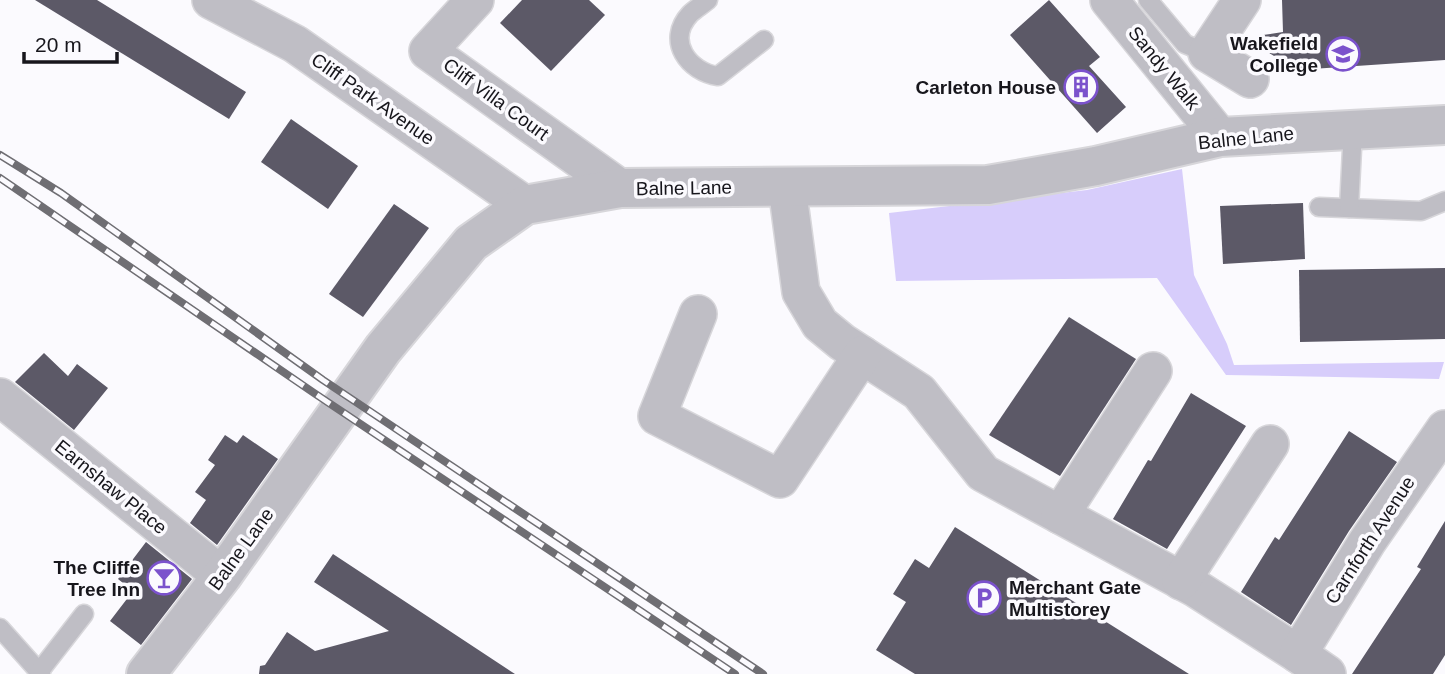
<svg xmlns="http://www.w3.org/2000/svg" width="1445" height="674" viewBox="0 0 1445 674" font-family="Helvetica,sans-serif">
<style>
.green{fill:#d7cdfb}
.building{fill:#5c5967}
.lines{fill:none;stroke-linecap:round;stroke-linejoin:round}
.service-casing{stroke:#d7d6da;stroke-width:21}
.minor-casing{stroke:#d7d6da;stroke-width:40}
.tertiary-casing{stroke:#d7d6da;stroke-width:42}
.service{stroke:#bfbec5;stroke-width:18}
.minor{stroke:#bfbec5;stroke-width:37}
.tertiary{stroke:#bfbec5;stroke-width:38}
.rail-casing{stroke:#6f6e73;stroke-width:8}
.rail{stroke:#fbfafe;stroke-width:5;stroke-dasharray:16;stroke-linecap:butt}
.labels{text-anchor:middle;dominant-baseline:central;stroke-width:7;stroke-linejoin:round;paint-order:stroke}
.poi-label{font-size:19px;font-weight:bold;fill:#17161c;stroke:#fbfafe;text-anchor:end}
.street-label{font-size:19px;fill:#17161c;stroke:#fbfafe}
</style>
<rect width="100%" height="100%" fill="#fbfafe"/>
<!-- green -->
<path class="green" d="M1182 169 1194 275 1227 344 1234 365 1444 362 1439 379 1226 375 1157 278 896 281 889 213 1087 190Z"/>
<!-- building -->
<g class="building">
<path d="M35 0H97L246 92 229 119Z"/>
<path d="M522 0H589L605 15 551 71 500 23Z"/>
<path d="M1049 0 1100 57 1089 66 1126 107 1097 133 1010 35Z"/>
<path d="M1282 0H1445V60L1297 70 1269 53 1263 35 1283 32Z"/>
<path d="M291 119 358 166 328 209 261 162Z"/>
<path d="M1303 203 1305 259 1223 264 1220 206Z"/>
<path d="M394 204 429 228 363 317 329 294Z"/>
<path d="M1445 268V339L1300 342 1299 270Z"/>
<path d="M1069 317 1136 359 1060 476 989 435Z"/>
<path d="M44 353 68 376 77 364 108 388 74 430 15 382Z"/>
<path d="M1191 393 1246 426 1167 549 1113 519 1148 460 1151 461Z"/>
<path d="M1349 431 1397 462 1349 531 1291 625 1241 592 1275 537 1279 540Z"/>
<path d="M225 435 237 443 243 435 278 459 217 545 190 523 206 500 195 492 215 465 208 460Z"/>
<path d="M1445 521V655L1433 674H1352L1421 569 1417 567Z"/>
<path d="M955 527 1189 674H915L876 650 906 602 893 594 915 559 929 568Z"/>
<path d="M146 542 192 579 141 645 110 621 133 591 118 579Z"/>
<path d="M333 554 515 674H259L260 666 265 665 287 632 315 651 389 631 314 582Z"/>
</g>
<g class="lines">
<defs>
<g id="service">
<path d="M708 0C702 5 695 9 690 14 665 41 689 72 718 76L764 40"/>
<path d="M1148 0 1185 44 1207 53"/>
<path d="M1319 207 1421 211 1445 201"/>
<path d="M1349 208 1353 129"/>
<path d="M0 628 41 674"/>
<path d="M39 672 84 614"/>
</g>
<g id="minor">
<path d="M211 0 295 44 525 205"/>
<path d="M475 0 428 51 620 188"/>
<path d="M1109 0 1220 137"/>
<path d="M1242 0 1207 53 1250 79"/>
<path d="M787 187 801 292 820 324 842 342 919 392 983 473 1195 588 1298 654"/>
<path d="M698 314 657 416 780 479 862 355"/>
<path d="M0 397 222 576"/>
<path d="M1060 515 1153 371"/>
<path d="M1181 581 1270 444"/>
<path d="M1327 674 1298 654 1367 542 1445 429"/>
</g>
<path id="tertiary" d="M146 674 222 576 383 349 471 243 525 205 620 188 988 185 1096 166 1220 137 1445 125"/>
</defs>
<!-- service casing -->
<use href="#service" class="service-casing"/>
<!-- minor casing -->
<use href="#minor" class="minor-casing"/>
<!-- tertiary casing -->
<use href="#tertiary" class="tertiary-casing"/>
<!-- service -->
<use href="#service" class="service"/>
<!-- minor -->
<use href="#minor" class="minor"/>
<!-- tertiary -->
<use href="#tertiary" class="tertiary"/>
<defs>
<g id="rail">
<path d="M0 155 61 193 323 380 763 674"/>
<path d="M0 178 314 393 735 674"/>
</g>
</defs>
<!-- rail casing -->
<use href="#rail" class="rail-casing"/>
<!-- rail -->
<use href="#rail" class="rail"/>
</g>
<!-- icons -->
<defs>
<symbol id="university-ring" viewBox="-11 -11 22 22"><circle r="9.5" fill="#fbfafe" stroke="#7b52cc" stroke-width="1.5"/><path d="M0-5L7-2L0 1L-7-2ZM-4 1L0 2.5L4 1V4Q0 6-4 4Z" fill="#7b52cc"/></symbol>
<symbol id="building-ring" viewBox="-11 -11 22 22"><circle r="9.5" fill="#fbfafe" stroke="#7b52cc" stroke-width="1.5"/><path d="M-4-6H4V6H1V3H-1V6H-4ZM-2.5-4.3h1.7v1.8h-1.7ZM.8-4.3h1.7v1.8H.8ZM-2.5-1h1.7V.8h-1.7ZM.8-1h1.7V.8H.8Z" fill="#7b52cc"/></symbol>
<symbol id="bar-ring" viewBox="-11 -11 22 22"><circle r="9.5" fill="#fbfafe" stroke="#7b52cc" stroke-width="1.5"/><path d="M-6-5H6L.8 .8V4.5H3.5V6h-7V4.5H-.8V.8Z" fill="#7b52cc"/></symbol>
<symbol id="parking-ring" viewBox="-11 -11 22 22"><circle r="9.5" fill="#fbfafe" stroke="#7b52cc" stroke-width="1.5"/><path d="M-3.5-5.5H1a3.5 3.5 0 0 1 0 7H-1V5.5H-3.5ZM-1-3.4V-.6H.8a1.4 1.4 0 0 0 0-2.8Z" fill="#7b52cc"/></symbol>
</defs>
<g fill-rule="evenodd">
<use href="#university-ring" x="1324" y="35" width="38" height="38"/>
<use href="#building-ring" x="1062" y="68" width="38" height="38"/>
<use href="#bar-ring" x="145" y="559" width="38" height="38"/>
<use href="#parking-ring" x="965" y="579" width="38" height="38"/>
</g>
<g class="labels">
<!-- poi labels -->
<g class="poi-label">
<text x="1318" y="43">Wakefield<tspan x="1318" dy="22">College</tspan></text>
<text x="1056" y="87">Carleton House</text>
<text x="140" y="567">The Cliffe<tspan x="140" dy="22">Tree Inn</tspan></text>
<text x="1009" y="587" text-anchor="start">Merchant Gate<tspan x="1009" dy="22">Multistorey</tspan></text>
</g>
<!-- street labels -->
<g class="street-label">
<text transform="translate(1164 68) rotate(51)">Sandy Walk</text>
<text transform="translate(373 99) rotate(35)">Cliff Park Avenue</text>
<text transform="translate(496 99) rotate(36)">Cliff Villa Court</text>
<text transform="translate(1246 138) rotate(-6)">Balne Lane</text>
<text transform="translate(684 188) rotate(-1)">Balne Lane</text>
<text transform="translate(111 487) rotate(39)">Earnshaw Place</text>
<text transform="translate(1370 540) rotate(-57)">Carnforth Avenue</text>
<text transform="translate(241 549) rotate(-54)">Balne Lane</text>
</g>
</g>
<!-- scale -->
<path d="M24 52v10h93v-10" fill="none" stroke="#17161c" stroke-width="3.5"/>
<text x="35" y="52" font-size="21" fill="#17161c" stroke="#fbfafe" stroke-width="5" paint-order="stroke">20 m</text>
</svg>
